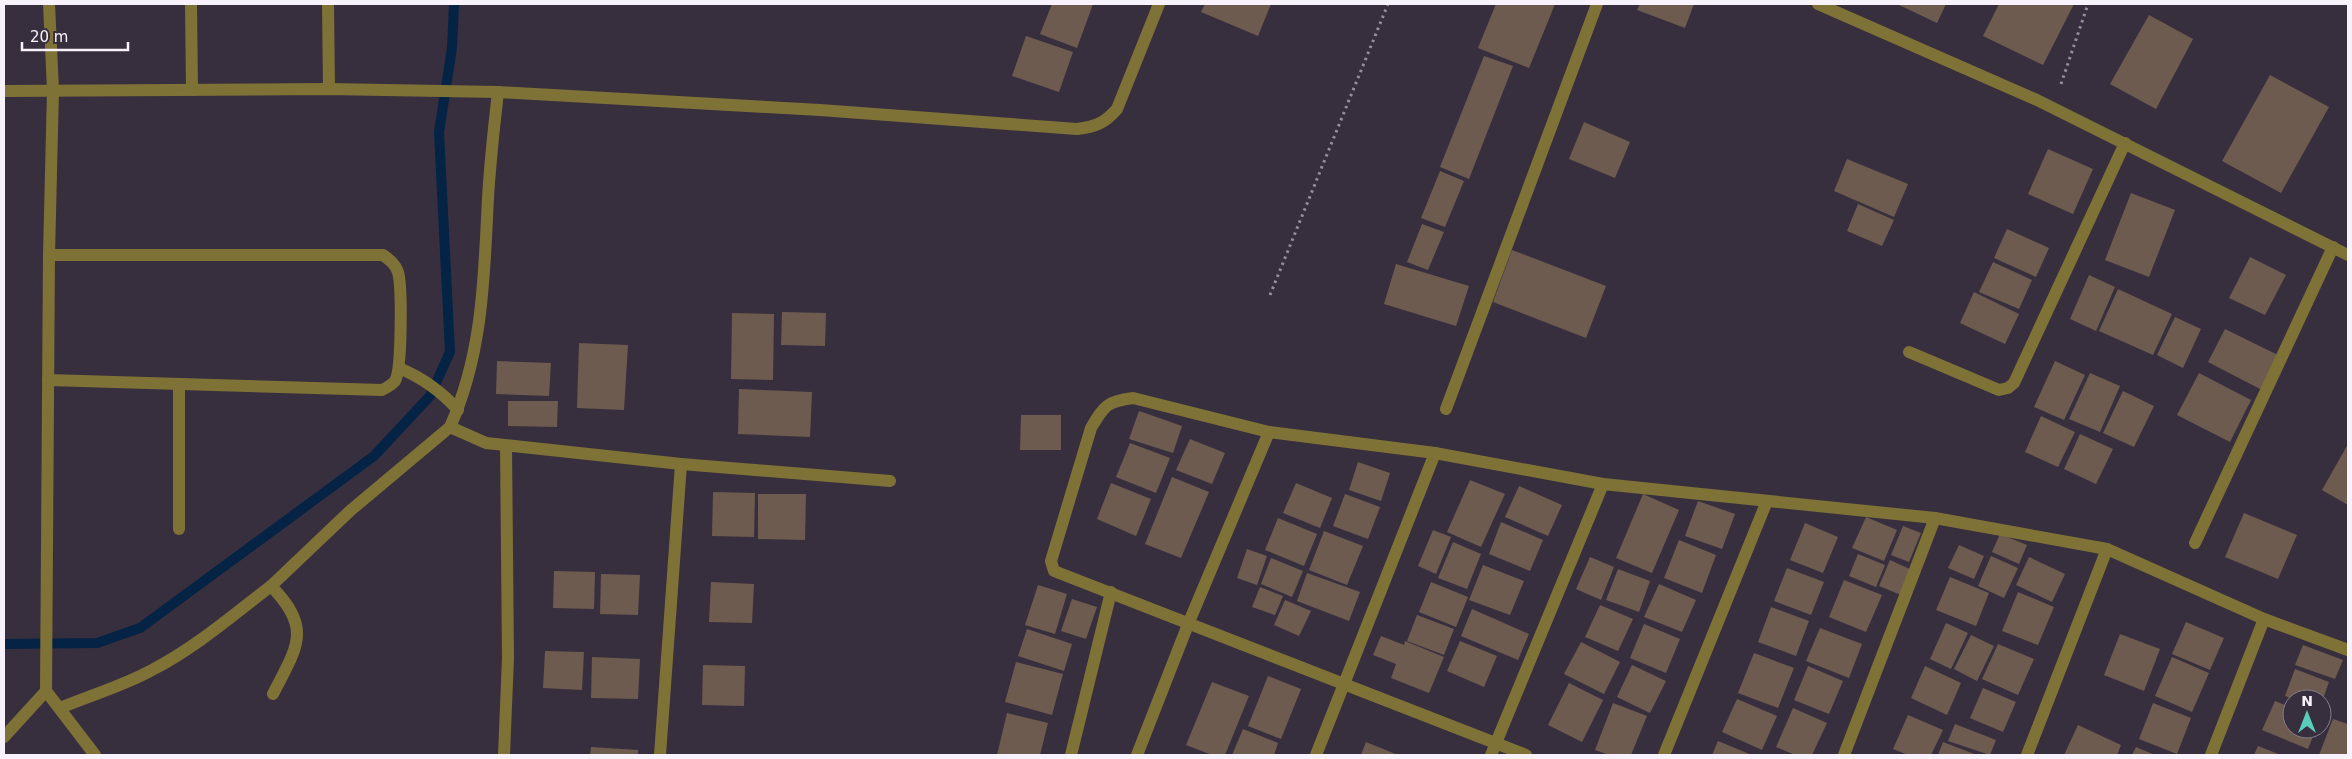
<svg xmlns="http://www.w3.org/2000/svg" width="2352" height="759" viewBox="0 0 2352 759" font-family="'DejaVu Sans',sans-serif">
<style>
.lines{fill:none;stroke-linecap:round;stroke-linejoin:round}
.stream{stroke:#042345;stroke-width:10}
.building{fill:#6d5b4f}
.path{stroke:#958d9a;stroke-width:3;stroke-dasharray:2.5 4;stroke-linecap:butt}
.minor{stroke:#7f7236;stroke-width:12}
</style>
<rect width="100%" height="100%" fill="#382f3e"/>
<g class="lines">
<!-- stream -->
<path class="stream" d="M4 644 97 643 140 628 374 456 430 396 450 352 439 132 452 48 454 4"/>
</g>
<!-- building -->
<g class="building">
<path d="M1052 4H1093L1077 48 1040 34Z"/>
<path d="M1205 4H1271L1258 36 1201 12Z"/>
<path d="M1496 4H1555L1529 68 1478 48Z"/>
<path d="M1640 4H1694L1685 28 1637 10Z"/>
<path d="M1897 4H1946L1937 23Z"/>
<path d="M1999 4H2074L2043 65 1983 36Z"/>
<path d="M2149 15 2193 39 2156 109 2110 84Z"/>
<path d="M1026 36 1073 52 1059 92 1012 76Z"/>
<path d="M1484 56 1513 66 1469 179 1440 167Z"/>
<path d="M2270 75 2329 107 2281 193 2222 161Z"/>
<path d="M1584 122 1630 142 1615 178 1569 159Z"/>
<path d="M2048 149 2093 169 2073 214 2028 194Z"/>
<path d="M1847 159 1908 184 1894 217 1834 191Z"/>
<path d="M1440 171 1464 181 1445 227 1421 218Z"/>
<path d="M2131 193 2175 210 2149 277 2105 260Z"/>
<path d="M1858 204 1894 220 1882 246 1847 231Z"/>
<path d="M1422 224 1444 232 1428 270 1407 262Z"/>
<path d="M2007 229 2049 248 2036 277 1994 258Z"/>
<path d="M1512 250 1606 286 1586 338 1493 302Z"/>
<path d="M2250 257 2286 275 2265 315 2229 298Z"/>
<path d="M1993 262 2032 280 2019 309 1979 292Z"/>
<path d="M1396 264 1469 286 1456 326 1384 304Z"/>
<path d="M2089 275 2115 287 2096 331 2070 319Z"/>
<path d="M2118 289 2172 314 2153 355 2099 331Z"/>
<path d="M1974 292 2019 314 2005 344 1960 323Z"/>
<path d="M782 312 826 313 825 346 781 345Z"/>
<path d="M732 313 774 314 773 380 731 379Z"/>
<path d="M2175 317 2201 329 2183 368 2157 355Z"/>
<path d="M2225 329 2280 356 2262 390 2208 362Z"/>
<path d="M579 343 628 345 624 410 577 408Z"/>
<path d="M497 361 551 363 549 396 496 394Z"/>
<path d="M2055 361 2085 375 2064 420 2034 407Z"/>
<path d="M2090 373 2120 386 2100 432 2069 419Z"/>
<path d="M2199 373 2251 400 2230 442 2177 415Z"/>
<path d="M739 389 812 392 810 437 738 434Z"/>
<path d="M2123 391 2154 406 2134 447 2103 433Z"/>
<path d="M508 401H558L557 427 508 426Z"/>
<path d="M1139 411 1182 426 1173 453 1129 439Z"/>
<path d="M1021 415H1061V450H1020Z"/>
<path d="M2041 416 2075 432 2058 467 2025 452Z"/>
<path d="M2080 434 2113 449 2096 484 2064 469Z"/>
<path d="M1190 439 1225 453 1212 484 1176 470Z"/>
<path d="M1130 443 1170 458 1156 493 1116 477Z"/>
<path d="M2348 444V505L2322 490Z"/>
<path d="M1358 462 1390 473 1381 501 1349 490Z"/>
<path d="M1172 477 1209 492 1181 558 1145 544Z"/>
<path d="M1470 480 1505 494 1481 547 1447 532Z"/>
<path d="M1111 483 1151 499 1136 536 1097 519Z"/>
<path d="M1296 483 1332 498 1320 528 1283 513Z"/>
<path d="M1519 486 1562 505 1548 536 1505 517Z"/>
<path d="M713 492 755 493 754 537 712 536Z"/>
<path d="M758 494H806L805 540 758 539Z"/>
<path d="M1345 494 1380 507 1368 539 1333 526Z"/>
<path d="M1643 494 1679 510 1652 573 1616 558Z"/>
<path d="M1698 501 1735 514 1722 549 1685 536Z"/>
<path d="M2244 513 2297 535 2278 579 2225 557Z"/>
<path d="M1866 517 1897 530 1884 561 1852 548Z"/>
<path d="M1278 518 1317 534 1304 566 1265 550Z"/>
<path d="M1501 522 1543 540 1530 571 1489 554Z"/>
<path d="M1805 523 1838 537 1823 573 1790 560Z"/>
<path d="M1903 526 1921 533 1909 562 1891 555Z"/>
<path d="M1433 530 1451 537 1436 574 1418 566Z"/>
<path d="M1324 531 1363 546 1347 585 1309 570Z"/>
<path d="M2000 534 2027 545 2019 564 1992 552Z"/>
<path d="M1679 540 1716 555 1702 593 1664 578Z"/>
<path d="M1453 542 1481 554 1467 589 1438 578Z"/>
<path d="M1959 545 1984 556 1974 579 1948 568Z"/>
<path d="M1247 549 1267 556 1257 585 1237 578Z"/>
<path d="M1858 554 1885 565 1876 587 1849 576Z"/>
<path d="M1991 556 2018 568 2004 598 1978 586Z"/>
<path d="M1590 557 1614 567 1601 600 1576 589Z"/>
<path d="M2029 557 2065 574 2052 602 2016 585Z"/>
<path d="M1271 558 1303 571 1292 597 1261 584Z"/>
<path d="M1890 560 1912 570 1901 595 1879 586Z"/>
<path d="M1483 565 1524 581 1510 615 1469 600Z"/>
<path d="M1787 568 1824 582 1811 615 1774 601Z"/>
<path d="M1618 569 1650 581 1639 612 1606 600Z"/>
<path d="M554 571 595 572 594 609 553 608Z"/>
<path d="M1307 573 1360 592 1349 621 1297 601Z"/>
<path d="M601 574 640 575 638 615 600 614Z"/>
<path d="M1950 577 1989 593 1976 626 1936 610Z"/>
<path d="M1844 580 1882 595 1866 632 1829 617Z"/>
<path d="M711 582 754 584 752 623 709 622Z"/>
<path d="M1431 582 1468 597 1456 627 1419 612Z"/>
<path d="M1659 584 1696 600 1682 632 1644 617Z"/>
<path d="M1038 585 1067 594 1055 634 1025 625Z"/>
<path d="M1260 587 1283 596 1275 615 1252 607Z"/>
<path d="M2018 592 2054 607 2038 645 2002 631Z"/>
<path d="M1072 599 1097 607 1086 639 1061 631Z"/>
<path d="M1285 600 1311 611 1299 636 1274 625Z"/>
<path d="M1600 605 1633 619 1618 651 1585 637Z"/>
<path d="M1771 607 1809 621 1796 656 1758 642Z"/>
<path d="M1472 609 1529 634 1518 660 1461 636Z"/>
<path d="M1417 615 1454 629 1444 655 1407 641Z"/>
<path d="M2186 622 2224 638 2210 670 2172 654Z"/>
<path d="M1946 623 1968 633 1951 669 1930 659Z"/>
<path d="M1644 624 1680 639 1666 673 1630 658Z"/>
<path d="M1820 628 1862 644 1849 678 1806 661Z"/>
<path d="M1027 629 1072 644 1064 671 1018 656Z"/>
<path d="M2120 634 2160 649 2144 691 2104 675Z"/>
<path d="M1971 635 1994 646 1977 681 1954 669Z"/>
<path d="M1381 636 1404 645 1405 641 1444 657 1429 693 1391 678 1396 664 1373 655Z"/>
<path d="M1460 641 1497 656 1484 687 1447 671Z"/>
<path d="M1581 642 1620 662 1604 694 1564 674Z"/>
<path d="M1998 644 2034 659 2018 695 1982 679Z"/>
<path d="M2303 645 2343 660 2335 679 2295 665Z"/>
<path d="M545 651 584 652 582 690 543 688Z"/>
<path d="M1754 653 1794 668 1778 708 1738 693Z"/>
<path d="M592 657 640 659 638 699 591 698Z"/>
<path d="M2172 657 2209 673 2192 712 2155 696Z"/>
<path d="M1016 662 1063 674 1052 715 1005 702Z"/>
<path d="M703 665 745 666 744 706 702 705Z"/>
<path d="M1632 665 1666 681 1650 713 1617 697Z"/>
<path d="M1808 666 1843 681 1829 714 1794 700Z"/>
<path d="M1925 666 1961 683 1947 715 1911 698Z"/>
<path d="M2295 669 2329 682 2323 699H2293L2285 696Z"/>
<path d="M1268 676 1301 689 1281 739 1248 726Z"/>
<path d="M1212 682 1249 696 1225 755H1212L1186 745Z"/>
<path d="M1569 683 1603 700 1582 742 1548 725Z"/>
<path d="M1983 688 2016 702 2003 732 1970 718Z"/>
<path d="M1737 699 1777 716 1762 750 1722 732Z"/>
<path d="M2275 701 2292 708V729H2316L2308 749 2262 730Z"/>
<path d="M1613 703 1647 716 1631 755H1609L1595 750Z"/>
<path d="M2153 703 2191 718 2177 754 2139 739Z"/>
<path d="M1793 708 1827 723 1812 755H1795L1776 747Z"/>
<path d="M1007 713 1048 723 1040 755H997Z"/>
<path d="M1908 715 1943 730 1931 755H1908L1893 749Z"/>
<path d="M2333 719 2348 724V755H2319Z"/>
<path d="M1955 724 1996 740 1990 755 1948 741Z"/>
<path d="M2078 725 2121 745 2117 755H2064Z"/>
<path d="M1243 729 1278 743 1274 755H1232Z"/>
<path d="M1718 741 1752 755H1712Z"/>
<path d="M1366 742 1398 755H1361Z"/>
<path d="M1943 742 1977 755H1938Z"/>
<path d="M2258 746 2281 755H2254Z"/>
<path d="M591 747 638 750V755H590Z"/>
<path d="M2136 747 2155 755H2132Z"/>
</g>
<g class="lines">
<!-- path -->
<g class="path">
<path d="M2061 84 2088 4"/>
<path d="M1270 295 1388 4"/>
</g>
<!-- minor -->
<g class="minor">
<path d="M49 4 53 90 49 255 46 691 95 755"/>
<path d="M191 4 192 90"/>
<path d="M328 4 329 89"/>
<path d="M1818 4 2037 100 2348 255"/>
<path d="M4 91 329 89 498 92 820 110 1077 129C1095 127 1105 123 1117 109L1159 4"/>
<path d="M1909 352 1999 390 2008 388 2014 383 2125 143"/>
<path d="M399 368C423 378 441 391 458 410"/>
<path d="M48 380 382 390C386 388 392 385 395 381 402 370 402 286 398 272 395 264 390 260 383 255H49"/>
<path d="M179 384V529"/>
<path d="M1446 409 1597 4"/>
<path d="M450 427 486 443 681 464 890 481"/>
<path d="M2195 543 2333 247"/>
<path d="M273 694C297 647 313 629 271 586L351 510 450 427C483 353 484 278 488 198 490 163 494 127 498 92"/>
<path d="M60 708C91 695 123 686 152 670 195 648 233 615 271 586"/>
<path d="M4 737 46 691"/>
<path d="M504 755 508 658 506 446"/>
<path d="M660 755 681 464"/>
<path d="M1071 755 1111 592"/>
<path d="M1137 755 1189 622 1269 432"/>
<path d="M1316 755 1435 453"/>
<path d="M1491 755 1603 484"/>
<path d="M1526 755 1054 571 1051 561 1091 428C1104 406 1107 401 1133 398L1269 432 1435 453 1603 484 1935 518 2107 549 2264 619 2348 650"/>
<path d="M1664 755 1767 501"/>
<path d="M1844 755 1935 518"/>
<path d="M2027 755 2107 549"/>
<path d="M2211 755 2264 619"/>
</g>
</g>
<!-- border -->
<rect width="2352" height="759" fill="none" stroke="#f8f2fc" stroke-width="10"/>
<!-- north arrow -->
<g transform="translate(2307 714)"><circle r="24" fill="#382f3e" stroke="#857d8a"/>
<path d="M0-4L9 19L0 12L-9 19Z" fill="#5acebd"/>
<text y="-8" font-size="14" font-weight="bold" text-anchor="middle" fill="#f8f2fc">N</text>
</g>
<!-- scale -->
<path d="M22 42v8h106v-8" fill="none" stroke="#f8f2fc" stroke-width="2.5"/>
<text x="30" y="42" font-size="15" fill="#f8f2fc" stroke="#382f3e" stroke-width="4" paint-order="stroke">20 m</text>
</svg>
